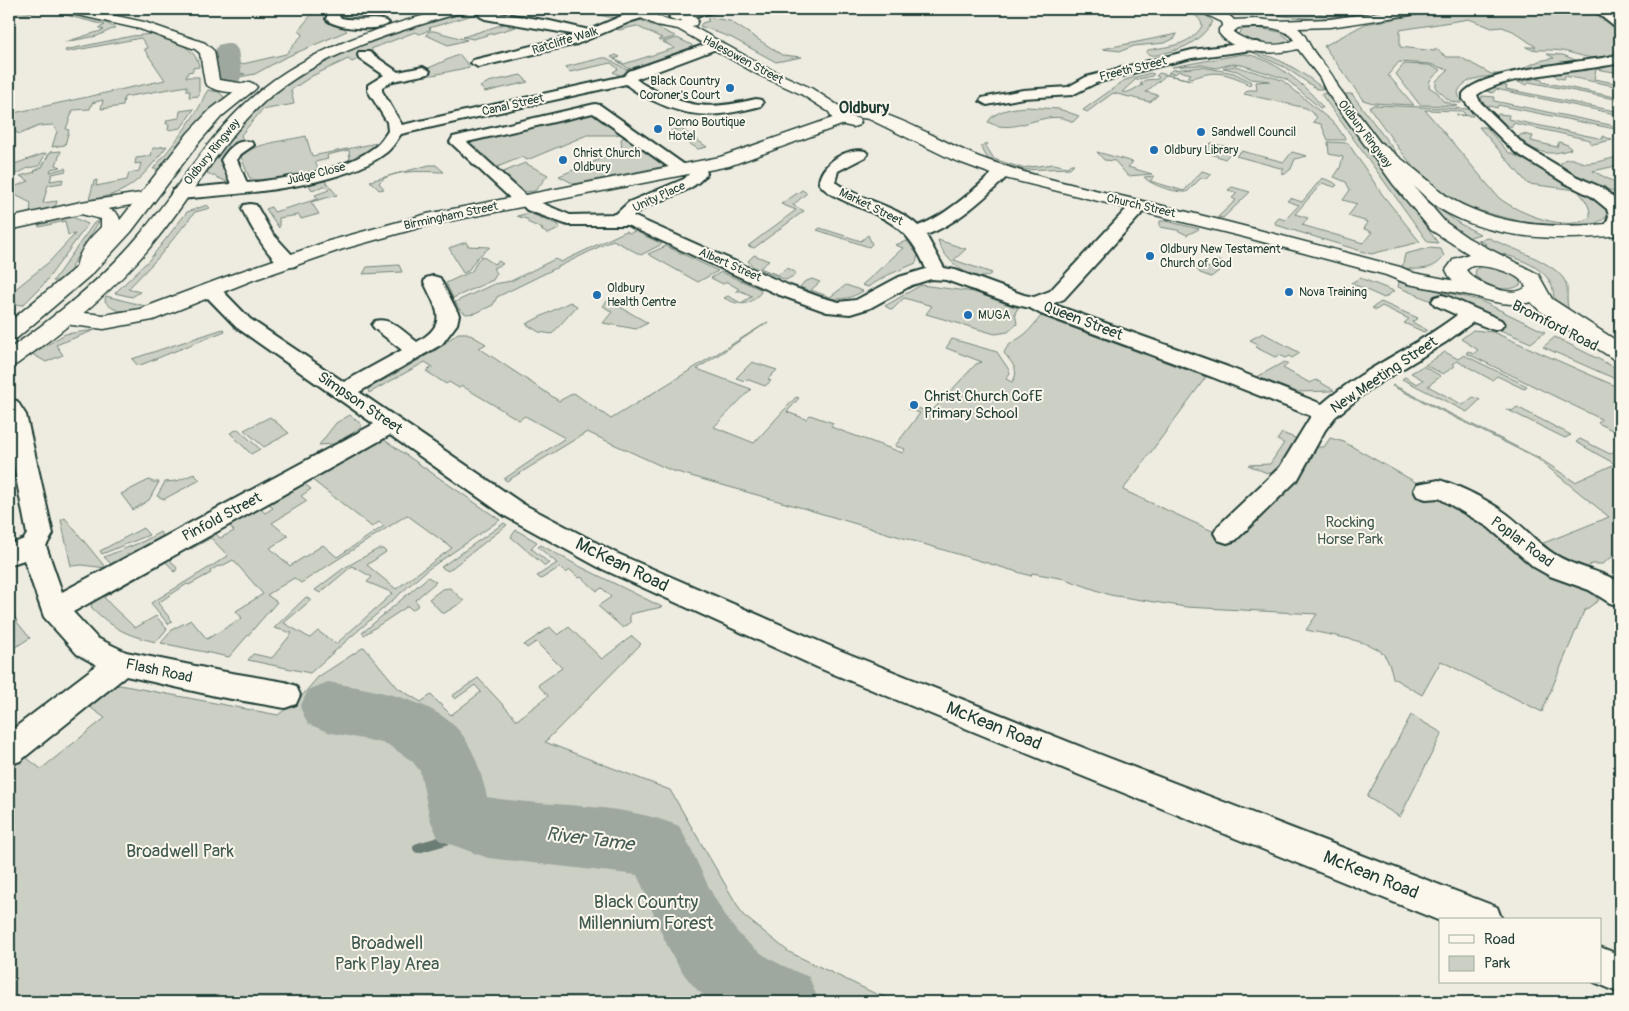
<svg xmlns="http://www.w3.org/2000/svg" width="1629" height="1011" viewBox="0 0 1629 1011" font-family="Pangolin,sans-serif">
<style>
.green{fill:#cbcfc4;stroke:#75867c}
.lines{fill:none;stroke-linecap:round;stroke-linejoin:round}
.stream{stroke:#6c7d74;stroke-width:10}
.river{fill:#9fa89f;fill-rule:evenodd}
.minor-casing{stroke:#1f3d34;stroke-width:4}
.tertiary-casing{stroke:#1f3d34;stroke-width:3}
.secondary-casing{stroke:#1f3d34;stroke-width:3}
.primary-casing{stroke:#1f3d34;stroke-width:3}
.minor{fill:#fbf7ec;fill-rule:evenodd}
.tertiary{fill:#fbf7ec;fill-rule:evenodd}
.secondary{fill:#fbf7ec;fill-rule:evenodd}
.primary{fill:#fbf7ec;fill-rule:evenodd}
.poi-dot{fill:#1f6fb2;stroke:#fbf7ec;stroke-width:2}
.labels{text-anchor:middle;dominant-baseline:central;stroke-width:4;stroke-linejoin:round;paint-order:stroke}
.far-street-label{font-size:12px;fill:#1f3d34;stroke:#fbf7ec}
.far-poi-label{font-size:12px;fill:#1f3d34;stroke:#fbf7ec;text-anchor:start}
.street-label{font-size:15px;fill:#1f3d34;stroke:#fbf7ec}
.poi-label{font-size:15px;fill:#1f3d34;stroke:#fbf7ec;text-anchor:start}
.park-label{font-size:15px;fill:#415a51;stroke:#fbf7ec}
.far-district-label{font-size:16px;font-weight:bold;fill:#1f3d34;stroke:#fbf7ec}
.near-street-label{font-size:18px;fill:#1f3d34;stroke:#fbf7ec}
.near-park-label{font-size:18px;fill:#415a51;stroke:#fbf7ec}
.near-water-label{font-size:19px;font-style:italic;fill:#455d54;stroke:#fbf7ec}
</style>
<rect width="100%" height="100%" fill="#eeece1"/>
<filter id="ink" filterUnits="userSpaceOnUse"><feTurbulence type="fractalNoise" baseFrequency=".02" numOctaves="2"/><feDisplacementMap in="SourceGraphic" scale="10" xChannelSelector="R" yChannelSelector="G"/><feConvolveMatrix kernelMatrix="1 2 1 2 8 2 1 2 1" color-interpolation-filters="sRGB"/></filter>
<g filter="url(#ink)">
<!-- green -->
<g class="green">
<path d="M17 9H36L34 10C49 7 105 19 115 28L97 36 65 42 104 30 99 28 105 25 45 10 9 17V11Z"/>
<path d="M316 9H330L325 18C332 25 341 24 347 31L284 58 255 74 224 80V78L245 74 239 73 231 66 222 68 218 49 234 47V66L286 54 303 34 298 31Z"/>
<path d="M393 9H411L366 23H355L337 17 353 13 360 15Z"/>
<path d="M468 9H504L480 15 476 14 429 28 431 29 420 34 415 32 371 49 373 51 358 56 360 58 352 62 348 59 312 76 291 90 294 104 262 110 241 135 244 142 238 145 230 183 207 173 211 166H206C222 148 237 128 253 111 306 57 396 28 468 9Z"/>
<path d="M573 9H600L624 15 600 26 597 25 613 18Z"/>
<path d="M1181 9C1192 9 1206 13 1213 22 1200 40 1187 48 1165 53 1158 55 1152 57 1146 53L1148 50C1169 46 1190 46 1202 26 1201 16 1190 12 1181 9Z"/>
<path d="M1317 9H1325L1342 16 1316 19 1272 15 1309 10 1320 13 1324 12Z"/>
<path d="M1450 9H1589L1604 18 1620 34V50C1595 64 1587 56 1562 51 1551 49 1541 51 1530 49L1526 47H1536L1513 31 1502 27 1492 28 1469 19 1400 30V47L1435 51V48L1447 57H1460L1491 74H1513C1497 77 1465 74 1458 92L1461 103C1446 103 1447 96 1436 89V81L1448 70 1430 64 1399 62 1388 75 1414 105 1373 103 1363 100 1324 46 1365 24Z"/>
<path d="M711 18 730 21 782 55 802 57 776 62 732 38 700 26 702 23 709 21 707 19Z"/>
<path d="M641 20 675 36V37L660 41 658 40 662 38 636 26 619 30 616 29 629 22Z"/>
<path d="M510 22 513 23 508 26 516 27 473 39 463 37Z"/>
<path d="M1257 28 1280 32 1290 40C1280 51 1246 46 1238 34L1243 29Z"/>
<path d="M429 31H434L467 40 448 45 426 35Z"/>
<path d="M152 34C170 38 197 47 199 67L193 68V71L188 72 186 77H199V96L189 97 190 91H187V86L124 97 123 106 101 109 103 100 92 103 90 109 73 110 66 129 69 130 65 145 52 147 57 131 53 125 39 126 20 134 9 130V114L165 80 144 49 148 48 141 38 66 52 65 50 132 36Z"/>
<path d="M1177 34 1175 38 1165 43 1134 46 1121 51 1102 49Z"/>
<path d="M677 38 692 45V47L631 70 611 57 616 55 620 57 614 59 624 64 675 48 663 42Z"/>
<path d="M1250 51C1278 56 1302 72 1324 89H1317L1286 68Z"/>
<path d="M1243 54C1270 56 1308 86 1323 108H1320L1286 79 1242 65 1232 64 1216 68 1201 65 1172 67Z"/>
<path d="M1547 54 1563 55 1578 61 1518 73 1515 72 1539 61 1554 58Z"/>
<path d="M458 55H460L470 67 433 75H429L424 70Z"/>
<path d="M602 58H607L629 71 621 76 613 72 618 69 611 63 570 72 565 67Z"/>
<path d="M1620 62V73L1596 69 1594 79 1620 84V87L1565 76 1564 79 1558 78 1553 74Z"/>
<path d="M1404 64 1429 65 1441 70 1430 80 1429 87 1438 93 1443 101 1457 106 1420 105 1396 74Z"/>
<path d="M1235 66 1282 80 1336 125 1346 140H1328L1321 124 1313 122 1317 117 1306 108 1244 94 1248 90H1257L1256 82 1270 81 1251 79 1237 71 1223 68Z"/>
<path d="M1202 67 1234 73 1250 81 1251 84 1247 85 1246 82C1234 77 1221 71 1207 74 1200 75 1195 79 1188 77L1191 74 1179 71 1175 74 1168 73 1172 70Z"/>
<path d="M1150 73 1154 74 1152 76 1135 80 1122 92C1130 94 1135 87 1143 85L1140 84 1145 80 1158 79 1159 77 1156 76 1159 73 1192 80 1166 75 1146 92 1158 95 1150 102 1113 93 1087 112 1083 110 1125 80Z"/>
<path d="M521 75 528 82 485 92 480 87 488 82Z"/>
<path d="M1538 78 1542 79V82L1620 98V100L1529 82 1527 85 1518 82Z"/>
<path d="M1498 85 1507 86 1506 89 1620 112V115L1496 89 1493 93 1487 91V89Z"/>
<path d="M208 90 219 92 224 97 223 101 187 136 160 169H153C169 150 184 131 197 111 202 104 203 96 208 90Z"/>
<path d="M1328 93 1438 243 1428 242 1321 94Z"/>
<path d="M1344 94H1352L1403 162 1378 139Z"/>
<path d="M1482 96 1495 97 1494 101 1620 127V130L1498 105 1497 108 1486 105 1481 100Z"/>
<path d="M1374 105 1470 109 1473 116 1456 115H1466L1462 111 1425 110 1499 198C1518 213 1569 234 1590 217 1591 206 1584 198 1577 190L1528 184 1479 127H1486L1508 152 1516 156 1584 189 1605 202 1609 213C1592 243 1494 217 1467 206 1453 200 1439 189 1426 179 1404 159 1387 131 1369 107Z"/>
<path d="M1027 107 1059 109 1079 116 1073 122C1045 106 1016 138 988 122 995 110 1013 108 1027 107Z"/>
<path d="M194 109 181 128 168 130 169 124H166L167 120 179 118 180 111Z"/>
<path d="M592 112 623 133 615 135H587L527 160 522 157 495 168 466 142Z"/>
<path d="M1498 114 1509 115 1508 119 1603 139V136L1612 140 1593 144 1590 143V140L1513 123 1512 127 1506 125 1496 116Z"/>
<path d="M680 128 707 147 698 149 670 131Z"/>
<path d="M1522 134 1533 136 1531 141 1557 147 1559 142 1568 145 1571 149C1549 157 1534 153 1518 137Z"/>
<path d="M306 136 312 156 377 143 368 151 350 160 349 150 327 155 328 159 315 162 318 169 332 167C318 173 259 187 249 177L241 157C249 144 290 140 306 136Z"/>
<path d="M626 136 666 166 574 184 559 176 622 150 621 139Z"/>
<path d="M1328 142 1348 143 1382 194 1420 242 1371 254 1276 225 1275 222 1279 218 1285 220 1299 205 1287 201 1290 198 1302 202 1322 178 1333 182 1337 185 1335 187 1322 183 1295 214 1308 218 1302 225 1363 243 1372 232 1364 229 1368 222 1348 216 1357 204 1343 200 1350 190 1346 182 1334 177 1340 168 1343 157 1329 154Z"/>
<path d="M985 143 988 144 986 146 994 159 1022 168 1054 164 1067 167 1071 164H1074L1070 168 1023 170 988 159 981 147Z"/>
<path d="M1211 143H1212L1234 149 1225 159 1211 154 1212 152 1205 150 1210 148 1209 145Z"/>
<path d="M167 146C154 162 140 183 119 192 110 196 99 198 89 200L94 181 97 180 96 186 127 180 129 173 139 171 141 163 135 164 136 158 151 156 153 148Z"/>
<path d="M61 151 56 165 61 167 51 169 50 172 65 168 66 171 52 174 50 181 63 179 62 183 48 185 43 203 57 201 56 205 52 208 30 213 31 203 9 192V189L29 181 20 176 35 172 34 171 42 167 50 152Z"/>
<path d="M1241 151 1284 162 1292 152 1307 156 1295 159 1291 169 1285 174 1281 173 1284 169 1236 156Z"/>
<path d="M1097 152 1133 162 1128 167 1152 174 1128 176 1115 161 1104 160Z"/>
<path d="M46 153 39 166 28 168 17 174 9 170V166Z"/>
<path d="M1620 156V165L1593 171 1620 185V195L1569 171 1560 164C1569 152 1578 164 1589 163 1599 162 1610 159 1620 156Z"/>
<path d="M525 163 548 175 535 191 521 192 501 173Z"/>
<path d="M429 165H436L444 172C427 172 391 168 379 183L384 189 379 190 370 181Z"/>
<path d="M1202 171 1212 174 1208 178H1201L1187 192C1176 193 1150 185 1144 177L1155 176 1150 181 1184 191Z"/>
<path d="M325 181 337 195 311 202 319 214 301 219 299 215 279 218V228L266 209 271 207 274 212 318 199 315 195 329 190 325 186 312 190 309 185Z"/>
<path d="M1232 187 1250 192 1223 218 1218 217 1236 200 1232 198 1237 193 1228 190Z"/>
<path d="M1416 188 1445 209 1442 211 1460 224 1480 234 1464 239 1443 225Z"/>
<path d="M802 190 807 193 793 205 804 211 754 248 748 246 796 210 781 204Z"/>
<path d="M207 205 210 208 195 212 157 259 128 289 140 292 132 297 115 293 150 259 187 212Z"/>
<path d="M529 213 559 225V229L548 234 541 230 543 229 527 222 529 220 517 216Z"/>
<path d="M70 216 88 224 44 284 23 305 9 304V294L49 262 75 234 68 235 65 221 39 227V223Z"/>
<path d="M100 220 72 265 71 272 62 281H53L94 223Z"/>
<path d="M1160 221H1166L1199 229 1187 235 1177 230 1160 227Z"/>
<path d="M820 228 861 241 868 235 872 244 869 247 817 230Z"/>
<path d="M626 231 630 233 635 231 662 244 641 255 613 240 497 297 493 305 476 313 466 314 459 309 455 302 494 284 511 281 555 259 561 262Z"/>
<path d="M1489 238C1509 248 1557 262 1566 283 1569 292 1565 299 1569 310L1555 301C1553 296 1554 291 1552 286 1541 260 1502 255 1479 247L1486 244 1478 240Z"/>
<path d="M938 240 966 249 954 260 992 273C976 288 942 259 938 240Z"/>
<path d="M907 241 918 255 916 263 888 275 868 287 862 285 903 248 895 245Z"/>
<path d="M466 242 468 246 490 247 476 259 468 271 463 273 449 248Z"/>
<path d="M666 246 718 271 698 282 648 254Z"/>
<path d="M1429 248 1441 249 1444 256C1435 271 1417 270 1402 268L1405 254Z"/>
<path d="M754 255 769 261 760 268 778 275 787 268 795 272V275L786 280 753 267 748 261Z"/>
<path d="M482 256 494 264 499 261 503 264 493 268 497 273 493 280 453 298 446 283 472 271 477 261Z"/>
<path d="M1215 260 1228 264 1211 277 1200 273 1195 267 1197 264 1209 268Z"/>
<path d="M399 265 402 272 363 274 367 267Z"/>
<path d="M1480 267C1493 266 1514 270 1521 282L1520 285C1507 294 1484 286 1475 275L1476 269Z"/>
<path d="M721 272 760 289 761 292C749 307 740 306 724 298L728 296 741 303 752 296 741 291H736L739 289 727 282 723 284 711 278Z"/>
<path d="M1360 278 1394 291 1384 298 1351 283Z"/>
<path d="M812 279 820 282 811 290 830 297 846 285 863 291C839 306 824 297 800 287L804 282Z"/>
<path d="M1399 282 1479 300 1545 332 1531 343 1398 287Z"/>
<path d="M921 285 974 292 1018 308 1015 313 1017 324 1008 332 995 334 926 314 932 306 904 298 892 310 885 306Z"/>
<path d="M106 296 149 307C134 311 115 316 105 301Z"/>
<path d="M608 300 648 323 636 329 603 323 612 312 603 306Z"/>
<path d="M570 302 577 306 552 334 539 332 526 324Z"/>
<path d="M1381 302 1418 318 1412 322 1427 330 1424 332 1404 323 1409 319 1382 306 1376 310 1372 308Z"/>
<path d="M1041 316 1206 377 1123 490 1232 540 1299 475 1307 462 1312 447H1324L1330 438 1344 442 1419 484 1586 588 1599 600 1584 611 1542 712 1441 661 1422 695 1393 678C1391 668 1388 657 1379 650 1365 640 1324 634 1306 630L1317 614 1186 607 1110 595 1065 579 1032 573 1031 576 806 509 670 470 587 432 507 481 504 479 565 438 525 416 519 420 462 386 459 388 449 382 446 384 426 371 433 367 425 362 369 393 368 389 436 350 458 333H467L486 344 479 348 559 401 574 393 611 419 768 322 697 369 751 389 714 427 754 443 796 397 799 398 787 412 806 419 810 415 833 423 831 427 903 453 905 449 895 446 920 413 908 409 911 405 930 413 976 364 982 362 946 348 952 339 997 352 1009 370 1010 373 1006 379 1012 382C1021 371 1011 362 1004 353 1008 342 1017 341 1025 334 1031 329 1036 322 1041 316Z"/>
<path d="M223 329 225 331 138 366 132 359Z"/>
<path d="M95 330 56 345 63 355 46 362 32 354 65 334Z"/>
<path d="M1473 330 1493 332 1620 388V434L1598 423 1601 419 1466 353 1468 351 1473 354 1478 350 1461 339Z"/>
<path d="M1263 333 1300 353 1292 358 1289 356 1285 358 1279 355 1275 357 1255 347 1258 344 1250 340Z"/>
<path d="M1555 337 1620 370V381L1543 347Z"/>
<path d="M1445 352 1458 359 1464 355 1527 386 1524 389 1497 376 1492 380 1457 361 1452 364 1455 366 1443 374 1425 365Z"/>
<path d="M752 362 777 370 768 379 771 381 765 386 746 379 744 381 736 378Z"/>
<path d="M1284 362 1288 364 1283 368 1310 383 1316 380 1334 390 1331 391 1297 392 1257 377Z"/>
<path d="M1423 366 1441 376 1428 386 1463 405 1473 397 1480 400 1467 412 1402 379 1405 377 1417 384 1423 380 1411 373Z"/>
<path d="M1393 385 1539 458 1575 482 1615 464 1576 442 1580 439 1610 454 1620 446V552L1602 564H1591L1581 573 1536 546 1609 517 1538 459 1392 386Z"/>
<path d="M1517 407 1571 435 1565 438 1506 409 1512 411Z"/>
<path d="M350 415 361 424V428L334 444 319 445 336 423Z"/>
<path d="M270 417 289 433 264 447 244 430Z"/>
<path d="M238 429 260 449 251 454 230 433Z"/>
<path d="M1282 433 1300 440 1277 474 1267 473 1248 465 1270 464 1284 443 1277 440Z"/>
<path d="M383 439 500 520 427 570 310 673 248 660 253 654 272 658 292 633 274 628 306 597 311 600 284 623 310 638 318 631 336 644 393 593 367 582 372 577 352 566 320 593 315 590 344 568 378 549H383L386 552 367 565 396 589 452 548 407 515 301 583 294 578 267 595 277 602 229 657 161 643 173 629 191 620 207 639 242 618 236 611 263 594 233 560 220 567 218 566 210 571 211 573 189 585 187 584 158 603 172 621 168 624 151 603 228 556 211 538 191 549 190 545 214 532 220 538 234 531 228 524 259 507 265 513 273 508 268 503 303 483 311 489 301 496 307 501 272 523 288 536 270 548 290 566 323 545 337 557 384 526 379 522 372 527 311 479Z"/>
<path d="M194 474 200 480 164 499 157 496 165 482 177 481Z"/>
<path d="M149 480 153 482H159L149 500 133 510 121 494Z"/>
<path d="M65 518 106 568 82 565 71 566 61 520Z"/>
<path d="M504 523 507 525 448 571 441 567Z"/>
<path d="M143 528 149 535 102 554 100 551Z"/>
<path d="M516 530 537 542 531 548 549 563 545 566 511 537Z"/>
<path d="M160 532 164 537 112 565 104 557 144 541Z"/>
<path d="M541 545 575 564 662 607 630 614V623L623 628 598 606 611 597 602 588 597 591 581 577 579 578 570 570 566 573 560 567 541 579 537 576 557 563 538 547Z"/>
<path d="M168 557 177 568 175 572 166 562 104 597C113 609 125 617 135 628L156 616 167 629 156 642C125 635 114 629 91 607L93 600Z"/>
<path d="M428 577 436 582 415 600 419 605 412 610 408 606 364 635 362 633Z"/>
<path d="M450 588 464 601 443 614 429 599 442 589Z"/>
<path d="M9 600 17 622 30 638 9 651Z"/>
<path d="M550 627 558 635 569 627 602 659 632 636 641 644 545 742 670 790 743 915 789 952 876 994 905 1002H9V766L23 755 41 769 105 718 87 705 112 686 120 685 278 715 301 697 318 677 364 647 398 688 421 702 431 695 451 715 481 692 475 685 455 699 452 696 478 678 517 720 548 696 538 685 562 668 536 642 527 648 524 645Z"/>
<path d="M1411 715 1442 733 1400 817 1367 797Z"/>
</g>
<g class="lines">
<!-- stream -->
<path class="stream" d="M418 848 488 828"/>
<!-- river -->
<g class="river">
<path d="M226 43 234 45 238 50 242 76 239 81 230 83 221 81C215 72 211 55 218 45Z"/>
<path d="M328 682C371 690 432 697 461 733 475 751 482 776 487 797 551 808 618 801 679 826 701 865 715 913 749 944 766 959 788 968 809 977L819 1002H712C670 973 658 918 637 875L488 858 439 840 430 819 420 771 412 761 387 744 328 732 308 724 300 707 308 690Z"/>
</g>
<defs>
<g id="minor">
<path d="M330 9H342L339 17C352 23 381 15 389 23 380 32 335 29 326 19Z"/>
<path d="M650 9 655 10 657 12 655 14 632 21 577 44 478 67 471 63 473 60 577 35 485 19 481 17 479 15 481 13 485 11 550 21 589 30 624 15Z"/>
<path d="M698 9H720L718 11 675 21 669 17 671 15Z"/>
<path d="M1592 9H1605L1620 20V29L1616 28Z"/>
<path d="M715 41 721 45 719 48 636 79C643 85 652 89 660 93 696 110 718 108 756 99L761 100 763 103 761 106C719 117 692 120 652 100 643 95 633 91 626 84L401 134C397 140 392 148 387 152 342 188 236 194 179 199L173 198 171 194 173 190 179 189 231 184 221 160C228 149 237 138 251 142L254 145 241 154 237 160 247 183C287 178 344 172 376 146 381 142 385 135 388 131L387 122 368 91V85L384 75 359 58 358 55 359 52H369L398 72 423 67 430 71 428 74 393 81 382 87V91L402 125 624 76 629 71Z"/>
<path d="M1256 42 1260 43 1262 46 1260 49 1192 58 1155 67 1096 83 1072 95 1023 98 987 105 980 101 982 98 1023 90 1068 87 1086 77 1192 50Z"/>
<path d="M1620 55V63C1585 71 1502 75 1477 95L1480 102 1525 146 1575 176 1603 188 1620 203V231L1613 234 1607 233 1604 229 1609 216 1607 209 1591 196 1563 182 1515 152 1470 108 1463 99V94C1481 69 1587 62 1620 55Z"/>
<path d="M595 104 600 105 689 168 691 164H703L707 173C690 197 655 197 633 216L790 286 820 297 839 302 856 300 899 277 926 269C909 227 888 219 847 202 837 197 826 193 819 183 820 164 848 146 865 151L868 154 865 157 838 171 835 182C860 201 895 204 918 226 946 216 975 189 997 169H1009L1011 172 1009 175C984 198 957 224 926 235L944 268 955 270 1024 295 1034 297 1050 291 1133 202H1145L1147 206 1145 210 1064 299 1052 304 1228 367 1322 404C1363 368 1414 348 1457 315L1435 305 1432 301 1435 297 1442 295 1449 297 1501 320 1504 324 1501 328 1494 330 1473 322 1446 342 1371 388 1335 417 1325 430 1298 479 1236 540 1227 543 1218 540 1214 533 1218 526 1280 467 1311 416 1212 377 1041 314 1030 308 1013 304 946 280 931 279 912 285 870 308 850 314 827 312 777 294 627 225H568L527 210 523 206H512L509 197 450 142 453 137ZM593 113 677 173 683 175 691 172 684 179 629 202 616 214 570 215 539 202 533 196 525 195 467 142Z"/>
<path d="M250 204 256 205 272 233 295 258 297 262 295 266C291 267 287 268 283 266 269 260 249 223 242 209L244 205Z"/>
<path d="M433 276 440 278 442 282 459 315 457 324 442 344 359 392 523 504 616 553 839 650 1104 756 1484 902 1497 907 1502 920 1440 921 1082 776 819 668 598 567 505 516 390 435 73 612 97 638 126 652 220 671 285 682 296 686 300 695 296 704 285 708 220 697 126 676 20 761 9 765V732L97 665 77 654 44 617 24 560 9 565V545L24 539 27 534 9 441V399L17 401 26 415 53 534 46 546 62 592 374 424 236 327 204 294 201 290 204 286 211 284 218 286 250 319 344 382 402 350 375 329 372 325 375 321C391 317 404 332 417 342 450 323 436 309 424 282L426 278Z"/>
<path d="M1439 480C1461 486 1489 501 1507 514 1523 526 1537 543 1554 554 1574 567 1599 570 1620 582V606L1610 603 1589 590 1550 576 1534 567 1488 527 1439 498 1426 499 1417 496 1414 490 1417 484Z"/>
<path d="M1600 947 1620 955V993L1594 982H1600Z"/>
</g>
<g id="tertiary">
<path d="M841 115 847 117 849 120 847 123 729 166 429 225 343 249 253 280 153 320 104 329 56 323 53 318 56 313 64 311 104 315 140 309 239 272 329 241 427 214 720 157Z"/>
<path d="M1375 142 1381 143C1397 156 1414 168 1429 181 1437 188 1444 195 1453 200 1505 229 1562 228 1620 223V235C1560 241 1491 241 1437 207 1430 202 1424 195 1417 189 1402 176 1385 164 1369 151L1367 147 1369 143Z"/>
<path d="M148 192 154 193 157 197 154 201 108 209C119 212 120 217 121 228L101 251 93 273 86 275 79 273 76 269C78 251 89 239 101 227V219L81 214 9 230V218L81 202Z"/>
</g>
<g id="secondary">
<path d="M62 9H84L144 22 205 43 214 51 219 80 253 85 256 88 253 91C241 94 213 93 205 83L200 53 195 49 140 29 64 12Z"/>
<path d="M626 9C631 9 638 8 643 9 657 14 667 24 682 21L679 17 680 14H690L698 20 696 25 692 26 767 68 811 88 842 108C873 99 947 145 979 157 1035 178 1093 189 1151 203 1234 223 1317 245 1400 267L1414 273 1492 288 1496 292 1492 296 1485 298 1408 284 1386 275 1244 237 997 176 951 159 869 119 849 116 859 119 861 122 859 125 853 127 835 123 829 112 801 94 757 74 678 29 656 25 628 12Z"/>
</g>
<g id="primary">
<path d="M447 9H466L464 12C396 31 320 53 265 101 221 141 193 195 155 241 116 289 68 328 17 364L9 366V349C58 315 104 278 142 232 180 186 209 134 255 95 307 49 381 27 447 9Z"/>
<path d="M1199 9C1211 9 1226 10 1234 20L1256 19 1276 21 1330 19 1398 9H1428L1426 12 1422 13 1330 27 1298 28C1304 33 1306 38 1309 44 1317 60 1332 70 1338 87L1405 176 1445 222 1468 238 1538 274 1552 299 1620 343V360L1612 358 1540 311 1531 302C1510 308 1471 300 1455 283 1451 280 1448 274 1446 270L1454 259 1469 254 1431 230 1393 184 1326 91 1320 78 1298 49C1275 55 1235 55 1219 33V29L1223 25 1222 22 1201 12ZM1238 28C1254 27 1284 24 1294 40 1277 50 1247 43 1233 32ZM1472 266C1487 265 1520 272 1526 287 1513 300 1475 283 1466 270Z"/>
<path d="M249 82 254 84 257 87 254 90 222 116 200 141 131 232 93 273 17 338 9 340V322L79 265 117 224 188 133 210 110 244 84Z"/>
</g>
</defs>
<!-- minor casing -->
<use href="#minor" class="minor-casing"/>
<!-- tertiary casing -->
<use href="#tertiary" class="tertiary-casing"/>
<!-- secondary casing -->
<use href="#secondary" class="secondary-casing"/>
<!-- primary casing -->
<use href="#primary" class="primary-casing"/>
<!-- minor -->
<use href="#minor" class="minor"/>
<!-- tertiary -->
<use href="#tertiary" class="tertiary"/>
<!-- secondary -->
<use href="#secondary" class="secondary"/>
<!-- primary -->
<use href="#primary" class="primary"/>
</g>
</g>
<!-- markers -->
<g class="poi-dot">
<circle cx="730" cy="88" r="5"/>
<circle cx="658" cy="129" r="5"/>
<circle cx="1201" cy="132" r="5"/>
<circle cx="1154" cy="150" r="5"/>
<circle cx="563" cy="160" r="5"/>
<circle cx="1150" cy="256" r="5"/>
<circle cx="1289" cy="292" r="5"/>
<circle cx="597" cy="295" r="5"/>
<circle cx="968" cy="315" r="5"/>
<circle cx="914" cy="405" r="5"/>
</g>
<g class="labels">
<!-- far-street labels -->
<g class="far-street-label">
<text transform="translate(565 41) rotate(-17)">Ratcliffe Walk</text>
<text transform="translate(743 60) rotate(28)">Halesowen Street</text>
<text transform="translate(1133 69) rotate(-14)">Freeth Street</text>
<text transform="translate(513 105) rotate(-13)">Canal Street</text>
<text transform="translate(1365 134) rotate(53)">Oldbury Ringway</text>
<text transform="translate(212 152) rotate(-51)">Oldbury Ringway</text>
<text transform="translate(316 174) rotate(-14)">Judge Close</text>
<text transform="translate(659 197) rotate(-25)">Unity Place</text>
<text transform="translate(1141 206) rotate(13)">Church Street</text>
<text transform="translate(871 207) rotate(26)">Market Street</text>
<text transform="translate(451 216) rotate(-12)">Birmingham Street</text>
<text transform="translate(730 265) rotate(24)">Albert Street</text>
</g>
<!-- far-poi labels -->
<g class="far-poi-label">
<text x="720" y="81" text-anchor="end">Black Country<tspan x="720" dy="14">Coroner's Court</tspan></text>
<text x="668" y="122">Domo Boutique<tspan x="668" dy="14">Hotel</tspan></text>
<text x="1211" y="132">Sandwell Council</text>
<text x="1164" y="150">Oldbury Library</text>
<text x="573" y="153">Christ Church<tspan x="573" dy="14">Oldbury</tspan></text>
<text x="1160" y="249">Oldbury New Testament<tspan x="1160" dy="14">Church of God</tspan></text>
<text x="607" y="288">Oldbury<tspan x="607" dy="14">Health Centre</tspan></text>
<text x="1299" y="292">Nova Training</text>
<text x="978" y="315">MUGA</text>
</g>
<!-- street labels -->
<g class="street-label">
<text transform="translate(1083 321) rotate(21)">Queen Street</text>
<text transform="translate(1555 326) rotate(27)">Bromford Road</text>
<text transform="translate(1384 375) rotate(-34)">New Meeting Street</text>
<text transform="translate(360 403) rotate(34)">Simpson Street</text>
<text transform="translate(222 517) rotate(-28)">Pinfold Street</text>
<text transform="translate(1522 542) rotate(37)">Poplar Road</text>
<text transform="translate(159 671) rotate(12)">Flash Road</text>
</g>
<!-- poi labels -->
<g class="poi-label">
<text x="924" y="396">Christ Church CofE<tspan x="924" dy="17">Primary School</tspan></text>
</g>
<!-- park labels -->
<g class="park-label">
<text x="1350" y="522">Rocking<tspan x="1350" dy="17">Horse Park</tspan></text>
</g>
<!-- far-district labels -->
<g class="far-district-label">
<text x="864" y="108">Oldbury</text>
</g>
<!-- near-street labels -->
<g class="near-street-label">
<text transform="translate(622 565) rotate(26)">McKean Road</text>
<text transform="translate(994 726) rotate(22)">McKean Road</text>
<text transform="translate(1371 875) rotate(22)">McKean Road</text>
</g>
<!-- near-park labels -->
<g class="near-park-label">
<text x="180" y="851">Broadwell Park</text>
<text x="646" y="902">Black Country<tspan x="646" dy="21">Millennium Forest</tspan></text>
<text x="387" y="943">Broadwell<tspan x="387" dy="21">Park Play Area</tspan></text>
</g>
<!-- near-water labels -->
<g class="near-water-label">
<text transform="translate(590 839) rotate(7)">River Tame</text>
</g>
</g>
<!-- margin -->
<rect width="1629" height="1011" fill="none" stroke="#fbf7ec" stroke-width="30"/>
<rect x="15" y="15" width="1599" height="981" fill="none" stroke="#1f3d34" stroke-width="2" filter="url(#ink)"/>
<!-- legend -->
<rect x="1439" y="918" width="162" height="65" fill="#fbf7ec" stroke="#a3ada2"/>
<rect x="1449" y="935" width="25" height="8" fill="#fbf7ec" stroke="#a3ada2"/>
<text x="1484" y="944" font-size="15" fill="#1f3d34">Road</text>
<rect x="1449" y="956" width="25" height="15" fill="#cbcfc4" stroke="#a3ada2"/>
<text x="1484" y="968" font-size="15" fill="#1f3d34">Park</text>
</svg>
